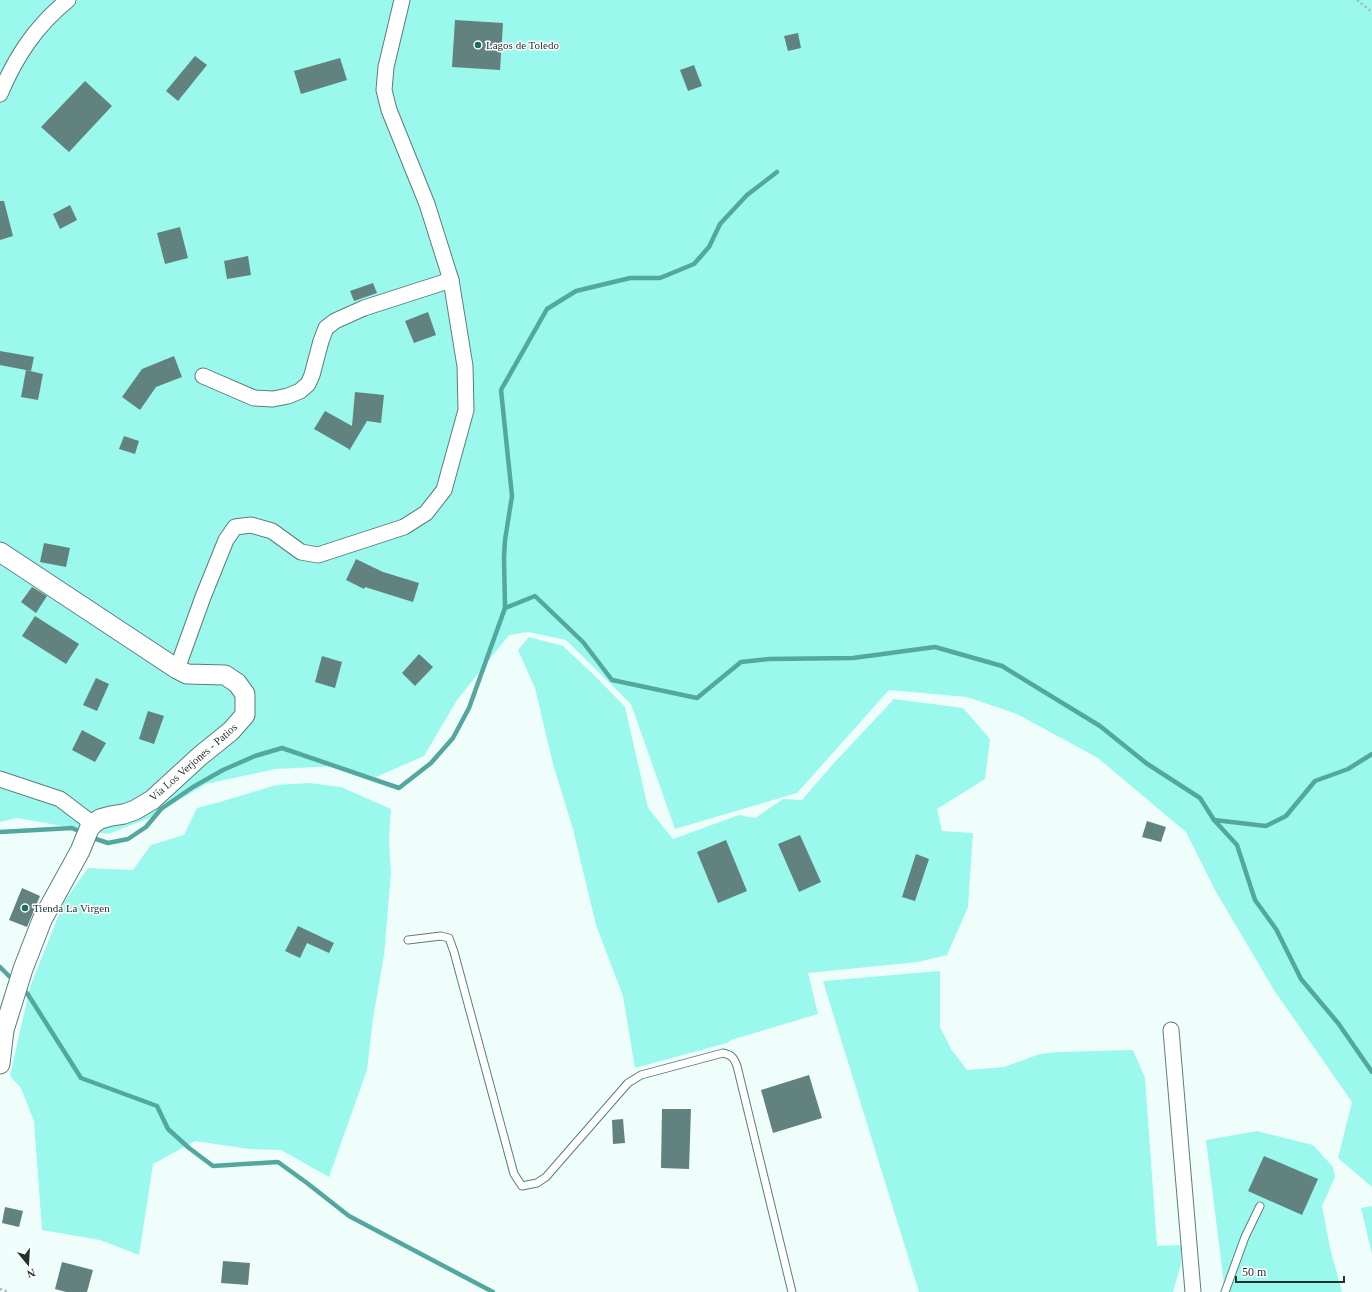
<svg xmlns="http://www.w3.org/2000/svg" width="1372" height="1292" viewBox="0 0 1372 1292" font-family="Georgia,serif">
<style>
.green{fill:#9af8ec}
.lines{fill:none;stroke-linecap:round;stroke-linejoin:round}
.stream{stroke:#54a79e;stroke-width:4.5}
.building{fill:#61827e}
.service-casing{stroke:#5c7d79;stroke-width:9}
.minor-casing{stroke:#5c7d79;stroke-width:17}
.tertiary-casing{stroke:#5c7d79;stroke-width:21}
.path{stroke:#a7b6b3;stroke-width:2.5;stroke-dasharray:2 3;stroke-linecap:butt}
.service{stroke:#fff;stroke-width:7}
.minor{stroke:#fff;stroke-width:15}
.tertiary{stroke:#fff;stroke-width:19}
.poi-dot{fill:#206a63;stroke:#fff;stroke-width:1.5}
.labels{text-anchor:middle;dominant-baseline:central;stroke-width:3;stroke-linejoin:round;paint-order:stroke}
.poi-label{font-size:11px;fill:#243230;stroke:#fff;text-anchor:start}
.street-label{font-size:11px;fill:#243230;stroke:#fff}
</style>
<rect width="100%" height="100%" fill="#effefb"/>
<!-- green -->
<g class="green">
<path d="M0 0H1372V1187L1338 1158 1352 1102 1274 990 1215 890 1186 832 1098 758 1017 714 967 697 889 690 797 793 675 829 631 704 566 640 528 632 509 635 457 700 424 756 376 777 335 766 276 769 206 784 147 819 108 834 17 818 0 822Z"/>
<path d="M529 637 563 646 595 676 625 707 648 808 673 839 739 815 755 818 783 799 802 800 834 763 894 699 963 708 990 739 985 779 937 809 942 831 973 833 968 907 947 955 918 962 808 973 818 1014 731 1040 727 1043 635 1068 623 996 596 925 573 829 553 764 535 688 518 650Z"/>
<path d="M309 783 341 787 391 809 389 838 391 873 384 955 373 1018 367 1070 329 1177 281 1150 249 1149 195 1141 153 1164 139 1255 100 1240 42 1230 34 1121 21 1088 10 1076 30 987 64 902 88 868 133 870 151 845 184 835 197 808 220 802 276 785Z"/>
<path d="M940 971V1027L951 1049 967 1070 1004 1067 1040 1054 1058 1052 1133 1050 1145 1078 1157 1246 1181 1245V1264L1173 1292H919L823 981Z"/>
<path d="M1257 1131 1313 1145 1333 1167 1335 1177 1322 1206 1330 1248 1342 1292H1225L1206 1140Z"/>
<path d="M1372 1206V1254L1361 1208Z"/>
</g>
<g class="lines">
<!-- stream -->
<g class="stream">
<path d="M505 608 535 596 583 642 612 680 697 698 741 662 769 659 853 658 935 647 1002 666 1100 726 1146 763 1200 798 1214 820 1237 845 1255 900 1276 929 1301 979 1338 1023 1372 1072"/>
<path d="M1214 820 1266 826 1286 816 1315 781 1348 769 1372 754"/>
<path d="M0 832 72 828 83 833"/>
<path d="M90 837 108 843 128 839 146 827 161 809 193 787 223 770 255 756 282 748 399 788 431 763 453 738 469 708 505 608 504 557 505 540 512 496 501 390 547 309 576 291 630 278H660L694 264 709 247 720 224 747 195 777 172"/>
<path d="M0 967 10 977"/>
<path d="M27 993 81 1078 157 1106 168 1129 189 1148 213 1166 278 1162 307 1183 349 1216 493 1292"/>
</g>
</g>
<!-- building -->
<g class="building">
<path d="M455 20 503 23 500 70 452 67Z"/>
<path d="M798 33 801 48 788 51 784 36Z"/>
<path d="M195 56 207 65 178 101 166 91Z"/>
<path d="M340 58 347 80 301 94 294 71Z"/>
<path d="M694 65 702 86 688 91 680 70Z"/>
<path d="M85 81 112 106 69 152 41 127Z"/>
<path d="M0 201H4L13 236 0 240Z"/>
<path d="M70 205 77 220 60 229 53 214Z"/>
<path d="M180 227 188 258 165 264 157 233Z"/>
<path d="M248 256 251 275 227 279 224 261Z"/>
<path d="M373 283 377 293 354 301 350 291Z"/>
<path d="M428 312 436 335 414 343 405 321Z"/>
<path d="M0 351 34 357 31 371 0 365Z"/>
<path d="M174 356 182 377 156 387 140 410 122 397 142 369Z"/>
<path d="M26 370 43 374 38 400 21 397Z"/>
<path d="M355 392 384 395 381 423 367 421 349 451V449L314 429 325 411 352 426Z"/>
<path d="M124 436 139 441 135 454 119 449Z"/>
<path d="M44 543 70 548 66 567 40 562Z"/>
<path d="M356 559 383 572 419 583 413 602 365 587 364 589 346 580Z"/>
<path d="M32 587 47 596 36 613 21 602Z"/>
<path d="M35 616 79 644 66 664 22 636Z"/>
<path d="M419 654 433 667 415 686 402 673Z"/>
<path d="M322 656 342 662 335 688 315 682Z"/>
<path d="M96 678 109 684 97 711 83 705Z"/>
<path d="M148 711 164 716 154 744 139 739Z"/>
<path d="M82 730 106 743 95 762 72 750Z"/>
<path d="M1147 821 1166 827 1161 842 1142 837Z"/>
<path d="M800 835 821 882 799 892 778 844Z"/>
<path d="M726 840 747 891 718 903 697 852Z"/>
<path d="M916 854 929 859 915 901 902 897Z"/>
<path d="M22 888 40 896 27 927 9 920Z"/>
<path d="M298 926 334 943 329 953 307 943 300 958 285 951Z"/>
<path d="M809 1075 822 1118 773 1133 761 1090Z"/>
<path d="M662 1109H691L689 1169 661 1168Z"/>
<path d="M623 1119 625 1143 613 1144 612 1120Z"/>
<path d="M1264 1156 1318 1179 1302 1215 1248 1191Z"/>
<path d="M5 1207 23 1211 19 1227 2 1223Z"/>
<path d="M223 1261 250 1263 248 1285 221 1283Z"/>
<path d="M62 1262 93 1270 87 1292H66L55 1289Z"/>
</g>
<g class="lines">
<defs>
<g id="service">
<path d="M408 940 441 936 449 938 454 952 514 1174 522 1186 537 1183 546 1177 628 1083 641 1075 723 1053C732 1055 734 1058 737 1066L792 1292"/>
<path d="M1225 1292 1245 1237 1260 1206"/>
</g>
<g id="minor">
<path d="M0 94C16 56 36 26 68 0"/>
<path d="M203 376 254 398 273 399 288 396 300 391 308 384 312 375 321 341 326 328 335 321 364 308 451 280"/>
<path d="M177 669 203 597 226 540 235 527 251 525 272 531 301 552 318 555 404 527 426 513 444 490 466 410 465 366 451 280 427 204 389 110 384 90 386 67 402 0"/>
<path d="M0 779 60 799 93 824"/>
<path d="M1171 1030 1193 1292"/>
</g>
<path id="tertiary" d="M0 552 177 669 187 674 225 675 237 683 245 694V715L231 731 200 756 152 800 135 810 124 814 111 816 100 819 93 824 89 829 80 851 42 920 23 969 4 1030 0 1064"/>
</defs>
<!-- service casing -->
<use href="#service" class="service-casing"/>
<!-- minor casing -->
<use href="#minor" class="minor-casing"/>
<!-- tertiary casing -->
<use href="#tertiary" class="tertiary-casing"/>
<!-- path -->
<g class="path">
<path d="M1357 0 1372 12"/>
<path d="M0 1289 9 1292"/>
</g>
<!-- service -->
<use href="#service" class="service"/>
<!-- minor -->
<use href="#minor" class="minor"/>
<!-- tertiary -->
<use href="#tertiary" class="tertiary"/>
</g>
<!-- markers -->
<g class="poi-dot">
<circle cx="478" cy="45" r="4"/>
<circle cx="25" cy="908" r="4"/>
</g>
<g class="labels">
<!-- poi labels -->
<g class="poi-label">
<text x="486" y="45">Lagos de Toledo</text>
<text x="33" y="908">Tienda La Virgen</text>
</g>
<!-- street labels -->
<g class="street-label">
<text transform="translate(193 762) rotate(-41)">Vía Los Verjones - Patios</text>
</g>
</g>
<!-- north arrow -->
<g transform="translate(28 1264) rotate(162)" stroke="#ffffff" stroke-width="3" paint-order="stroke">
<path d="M0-3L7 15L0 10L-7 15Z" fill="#243230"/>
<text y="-6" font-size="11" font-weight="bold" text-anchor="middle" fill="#243230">N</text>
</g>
<!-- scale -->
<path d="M1236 1276v6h108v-6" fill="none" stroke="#243230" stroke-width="2"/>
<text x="1242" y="1276" font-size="12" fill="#243230" stroke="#ffffff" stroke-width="3" paint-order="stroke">50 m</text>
</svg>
